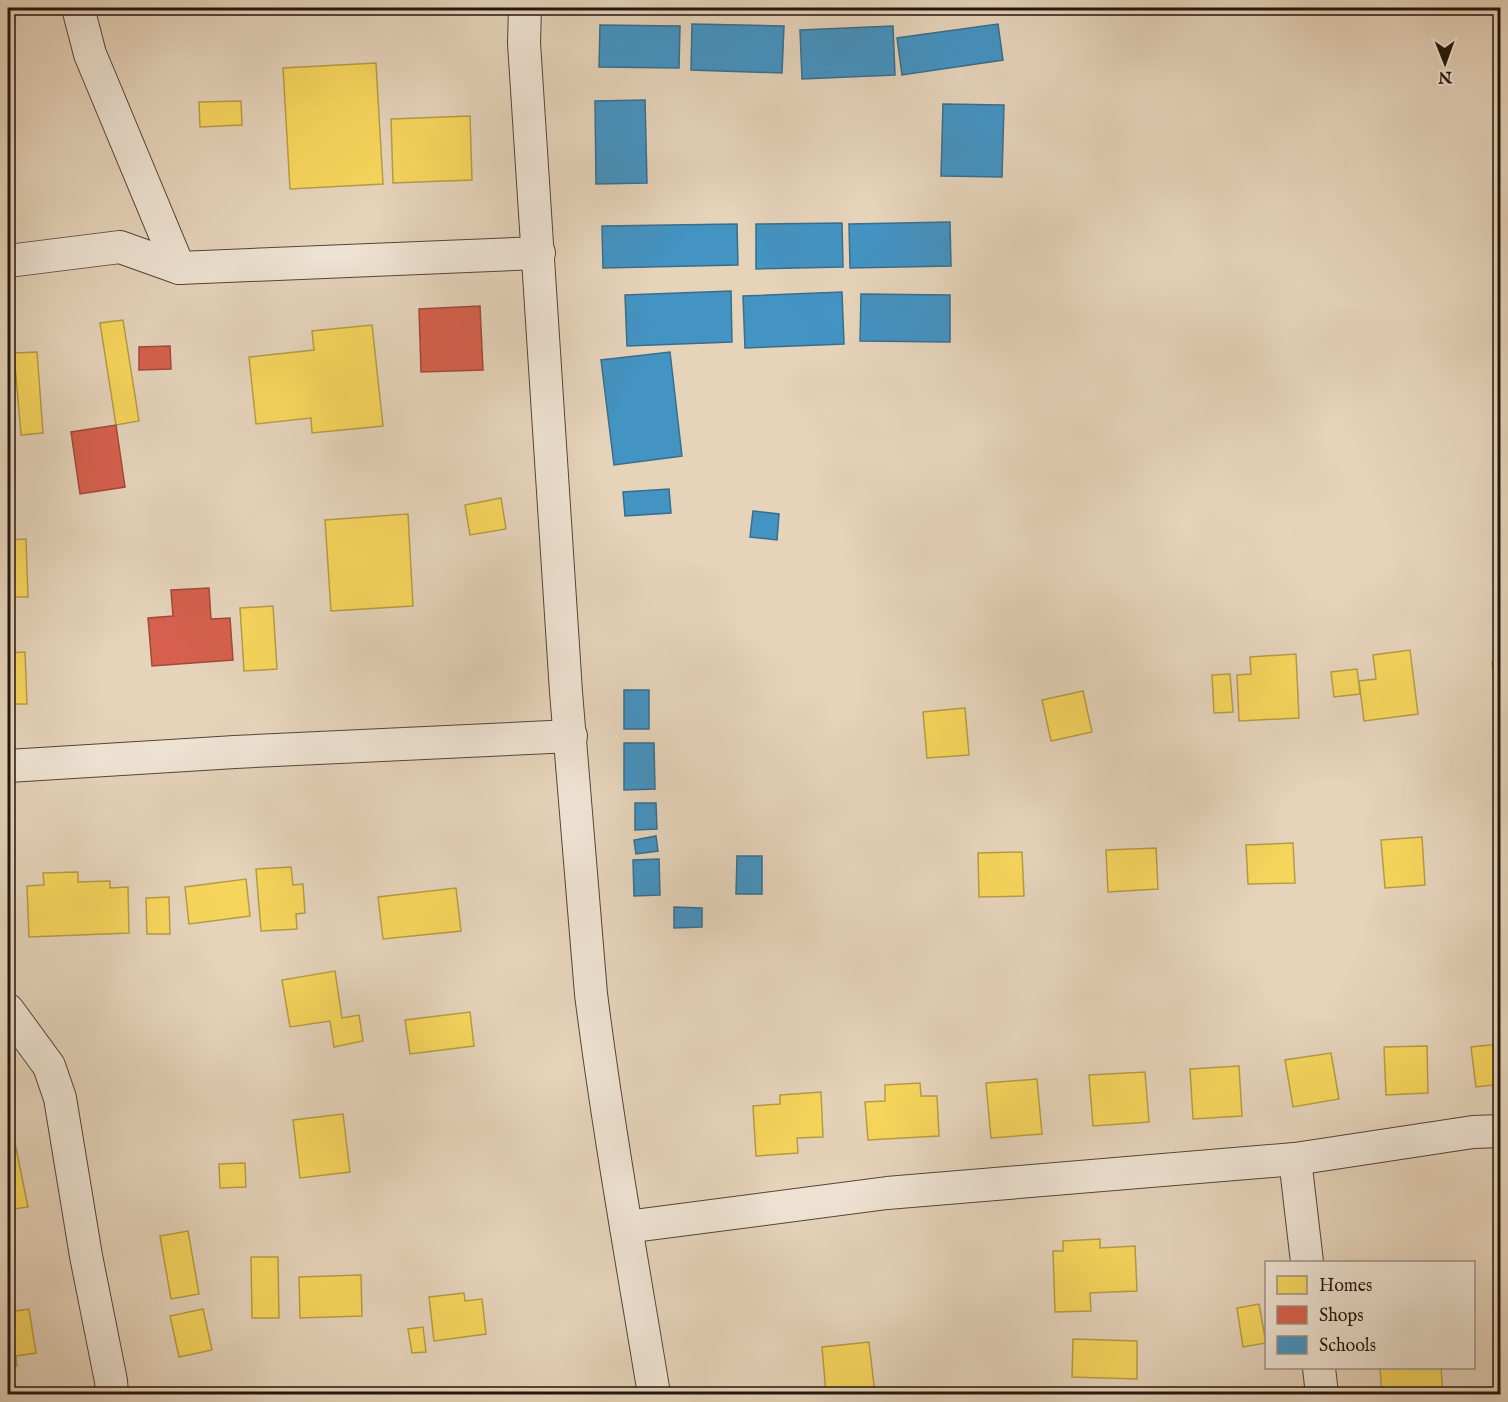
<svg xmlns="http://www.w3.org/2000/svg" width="1508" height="1402" viewBox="0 0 1508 1402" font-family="'IM FELL English',serif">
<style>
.homes{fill:#f6d55c;stroke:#b79c44;stroke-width:1.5}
.shops{fill:#d6604d;stroke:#a04a3a;stroke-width:1.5}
.schools{fill:#4393c3;stroke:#396e8c;stroke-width:1.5}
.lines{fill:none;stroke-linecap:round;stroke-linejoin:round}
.minor-casing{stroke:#544538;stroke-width:34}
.minor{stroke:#eee2d2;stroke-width:32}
</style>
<rect width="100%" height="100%" fill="#e5d3ba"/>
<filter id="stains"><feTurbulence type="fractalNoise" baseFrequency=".00333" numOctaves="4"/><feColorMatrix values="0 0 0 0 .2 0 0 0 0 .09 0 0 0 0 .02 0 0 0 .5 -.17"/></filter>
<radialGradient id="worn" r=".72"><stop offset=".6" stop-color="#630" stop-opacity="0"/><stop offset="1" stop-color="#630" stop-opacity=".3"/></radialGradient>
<!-- homes -->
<g class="homes">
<path d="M376 63 383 184 290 189 283 68Z"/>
<path d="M241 101 242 125 200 127 199 102Z"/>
<path d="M470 116 472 180 393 183 391 119Z"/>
<path d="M123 320 139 421 116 425 100 323Z"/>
<path d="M372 325 383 426 312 433 311 418 256 424 249 357 314 350 312 331Z"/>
<path d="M37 352 43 433 21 435 14 353Z"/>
<path d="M501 498 506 529 470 535 465 505Z"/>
<path d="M408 514 413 606 331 611 325 520Z"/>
<path d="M26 539 28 597H8V540Z"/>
<path d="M273 606 277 669 244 671 240 608Z"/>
<path d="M1410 650 1418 714 1364 721 1359 681 1376 679 1373 655Z"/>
<path d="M25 652 27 704H8V653Z"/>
<path d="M1296 654 1299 718 1239 721 1237 675 1251 674 1250 657Z"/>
<path d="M1492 662H1500V704H1496Z"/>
<path d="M1357 669 1360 694 1334 697 1331 672Z"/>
<path d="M1230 674 1233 712 1214 713 1212 675Z"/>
<path d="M1083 691 1092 732 1051 741 1042 700Z"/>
<path d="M965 708 969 755 927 758 923 712Z"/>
<path d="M1422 837 1425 885 1385 888 1381 840Z"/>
<path d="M1293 843 1295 883 1248 884 1246 845Z"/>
<path d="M1156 848 1158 889 1108 892 1106 850Z"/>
<path d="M1022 852 1024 896 979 897 978 853Z"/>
<path d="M291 867 293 885 303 884 305 913 296 914 297 929 261 931 256 869Z"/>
<path d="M78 872V882L110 881V888L128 887 129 933 29 937 27 886 44 885 43 873Z"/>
<path d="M246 879 250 916 189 924 185 887Z"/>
<path d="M456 888 461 931 383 939 378 897Z"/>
<path d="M169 897 170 934H147L146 898Z"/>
<path d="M335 971 342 1018 359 1015 363 1041 334 1047 330 1021 290 1027 282 980Z"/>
<path d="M470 1012 474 1046 410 1054 405 1020Z"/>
<path d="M1500 1044V1084L1476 1087 1471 1047Z"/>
<path d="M1427 1046 1428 1093 1386 1095 1384 1047Z"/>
<path d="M1331 1053 1339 1099 1293 1107 1285 1060Z"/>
<path d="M1239 1066 1242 1116 1193 1119 1190 1069Z"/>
<path d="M1145 1072 1149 1122 1093 1126 1089 1075Z"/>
<path d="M1037 1079 1042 1134 991 1138 986 1083Z"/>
<path d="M920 1083 921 1096H937L939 1136 868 1140 865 1102 885 1101V1085Z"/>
<path d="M821 1092 823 1137 797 1138 798 1153 756 1156 753 1106 780 1104V1095Z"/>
<path d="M343 1114 350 1172 300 1178 293 1120Z"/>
<path d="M15 1143 28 1207 8 1210V1144Z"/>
<path d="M245 1163 246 1187 220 1188 219 1164Z"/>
<path d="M188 1231 199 1294 171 1299 160 1236Z"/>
<path d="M1100 1239V1248L1135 1246 1137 1291 1090 1293 1091 1311 1055 1312 1053 1251H1063V1241Z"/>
<path d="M251 1257H278L279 1318H252Z"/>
<path d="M361 1275 362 1316 300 1318 299 1277Z"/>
<path d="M464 1293 465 1301 482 1299 486 1334 434 1341 429 1297Z"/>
<path d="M1259 1304 1266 1343 1243 1347 1237 1308Z"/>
<path d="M29 1309 36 1353 16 1356 17 1366 8 1367V1312Z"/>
<path d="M203 1309 212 1350 179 1357 170 1316Z"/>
<path d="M423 1327 426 1352 412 1353 408 1329Z"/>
<path d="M1073 1339 1137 1341V1379L1072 1377Z"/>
<path d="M869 1342 875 1394H826L822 1347Z"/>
<path d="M1380 1368H1441L1443 1394H1382Z"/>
</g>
<!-- shops -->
<g class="shops">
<path d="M480 306 483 370 421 372 419 309Z"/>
<path d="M170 346 171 369 139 370V347Z"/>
<path d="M116 425 125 487 80 494 71 432Z"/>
<path d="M209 588 211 619 230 618 233 660 152 666 148 618 173 616 171 590Z"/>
</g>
<!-- schools -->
<g class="schools">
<path d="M692 24 784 26 782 73 691 70Z"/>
<path d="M998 24 1003 60 902 75 897 38Z"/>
<path d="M600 25 680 26 679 68 599 67Z"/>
<path d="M893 26 895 75 802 79 800 30Z"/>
<path d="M645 100 647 183 596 184 595 101Z"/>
<path d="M943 104 1004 105 1002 177 941 176Z"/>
<path d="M950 222 951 266 850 268 849 224Z"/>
<path d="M842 223 843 267 756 269V224Z"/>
<path d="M737 224 738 265 603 268 602 226Z"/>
<path d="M731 291 732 342 627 346 625 295Z"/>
<path d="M842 292 844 344 745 348 743 296Z"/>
<path d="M861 294 950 295V342L860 341Z"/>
<path d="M670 352 682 456 614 465 601 360Z"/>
<path d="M669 489 671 513 625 516 623 492Z"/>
<path d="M753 511 779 514 777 540 750 537Z"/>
<rect x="624" y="690" width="25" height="39"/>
<path d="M624 743H654L655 789 624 790Z"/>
<path d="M635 803H656L657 829 635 830Z"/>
<path d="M656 836 658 851 636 854 634 840Z"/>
<path d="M737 856H762V894H736Z"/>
<path d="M659 859 660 895 634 896 633 860Z"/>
<path d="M674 907 702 908V927L674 928Z"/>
</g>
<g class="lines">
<defs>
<g id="minor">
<path d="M78 8 90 54 179 268 539 253"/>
<path d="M525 8 524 43 566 692 591 994C608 1128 632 1261 654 1394"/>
<path d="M8 261 120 247 179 268"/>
<path d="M8 766 235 752 571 736"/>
<path d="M8 1010 49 1066 60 1098 86 1256 111 1381 112 1394"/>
<path d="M1295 1159 1307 1262"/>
<path d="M626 1227 887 1193 1295 1159 1473 1132 1500 1131"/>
<path d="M1319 1368 1322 1394"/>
</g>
</defs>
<!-- minor casing -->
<use href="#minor" class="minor-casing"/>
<!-- minor -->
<use href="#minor" class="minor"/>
</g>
<!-- margin -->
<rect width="1508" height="1402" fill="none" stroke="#e5d3ba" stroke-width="30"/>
<rect x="9" y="9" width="1490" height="1384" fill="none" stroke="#23160c" stroke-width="3"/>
<rect x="15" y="15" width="1478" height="1372" fill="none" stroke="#23160c" stroke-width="1.5"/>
<!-- legend -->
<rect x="1265" y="1261" width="210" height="108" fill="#eee2d2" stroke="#9d9083" stroke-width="1.5"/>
<rect x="1277" y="1276" width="30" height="18" fill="#f6d55c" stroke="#9d9083" stroke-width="1.5"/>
<text x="1319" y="1291" font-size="18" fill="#23160c">Homes</text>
<rect x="1277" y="1306" width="30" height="18" fill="#d6604d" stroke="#9d9083" stroke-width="1.5"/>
<text x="1319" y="1321" font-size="18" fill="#23160c">Shops</text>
<rect x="1277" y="1336" width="30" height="18" fill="#4393c3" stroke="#9d9083" stroke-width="1.5"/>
<text x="1319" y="1351" font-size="18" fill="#23160c">Schools</text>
<!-- north arrow -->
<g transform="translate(1445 63) rotate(179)" stroke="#eee2d2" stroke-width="4.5" paint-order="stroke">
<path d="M0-4.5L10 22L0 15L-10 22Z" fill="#23160c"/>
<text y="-9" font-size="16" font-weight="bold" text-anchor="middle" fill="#23160c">N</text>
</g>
<rect width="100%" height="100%" filter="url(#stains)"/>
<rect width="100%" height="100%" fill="url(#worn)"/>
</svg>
